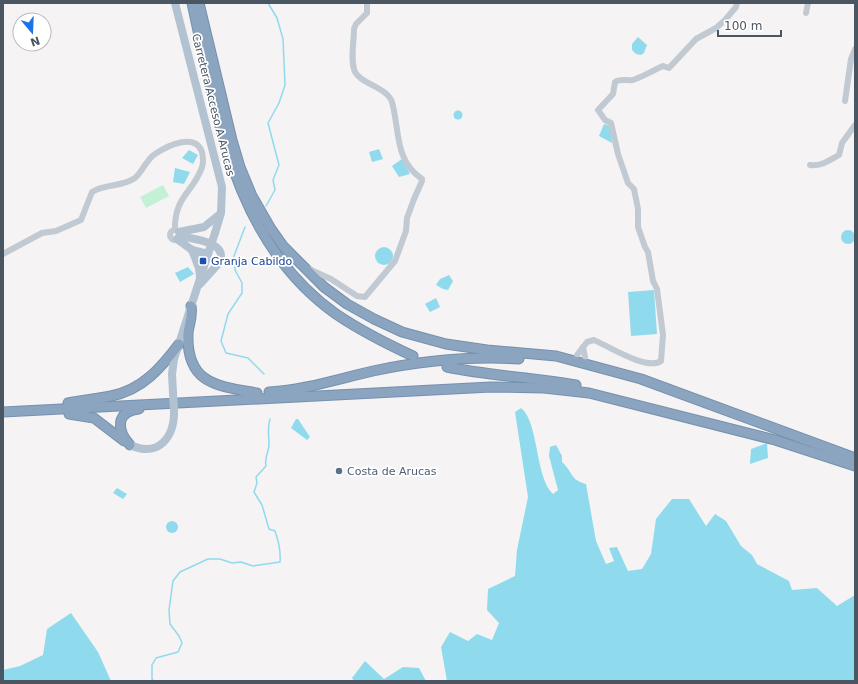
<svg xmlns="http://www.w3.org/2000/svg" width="858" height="684" viewBox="0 0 858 684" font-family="'DejaVu Sans',sans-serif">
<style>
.green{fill:#c3f1d5}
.water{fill:#90daee}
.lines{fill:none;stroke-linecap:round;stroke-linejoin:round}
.stream{stroke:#90daee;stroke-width:1.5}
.highway-casing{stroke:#7690ad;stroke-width:11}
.minor{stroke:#c1cad2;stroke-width:6}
.major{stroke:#b3c2d1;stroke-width:8}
.highway{stroke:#8ba5c1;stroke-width:9}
.major-bridge{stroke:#b3c2d1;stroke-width:8}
.transit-dot{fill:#1a4fb4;stroke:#fff;stroke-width:1.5}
.service-dot{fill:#5c6f8a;stroke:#fff;stroke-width:1.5}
.labels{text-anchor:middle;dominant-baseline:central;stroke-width:3.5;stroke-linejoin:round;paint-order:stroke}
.street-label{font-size:11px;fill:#4a5661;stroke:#fff}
.transit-label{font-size:11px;fill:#164399;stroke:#fff;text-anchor:start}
.service-label{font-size:11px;fill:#4e5e75;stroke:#fff;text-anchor:start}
</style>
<rect width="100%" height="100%" fill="#f5f3f3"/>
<!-- green -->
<path class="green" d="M163 185 169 196 146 208 140 197Z"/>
<!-- water -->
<g class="water">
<path d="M638 37 647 45 644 53 641 55 636 54 632 50V44Z"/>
<circle cx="458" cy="115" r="4.5"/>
<path d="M604 124 610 126 612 143 599 136Z"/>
<path d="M379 149 383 159 372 162 369 152Z"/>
<path d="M189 150 198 155 193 164 182 158Z"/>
<path d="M402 159 410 174 399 177 392 166Z"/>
<path d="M175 168 190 172 184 184 173 182Z"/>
<circle cx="848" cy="237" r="7"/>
<circle cx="384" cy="256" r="9"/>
<path d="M188 267 194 274 180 282 175 273Z"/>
<path d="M449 275 453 281 448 290 443 289 436 285 440 279Z"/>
<path d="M654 290 657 334 631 336 628 292Z"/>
<path d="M436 298 440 307 430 312 425 304Z"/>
<path d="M521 408C539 422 535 478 553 494L558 490 549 456 550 447 556 445 562 456V462C573 472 570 480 586 484L596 541 606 564 614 561 609 548 617 547 628 571 642 569 651 554 656 519 672 499H689L706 526 715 514 726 521 741 546 752 555 757 564 789 581 792 590 817 588 837 606 855 595V681H447L441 647 450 632 468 641 477 634 492 640 499 623 487 610 488 589 515 576 517 550 528 497 515 412Z"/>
<path d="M296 419H298L310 437 307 440 291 428Z"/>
<path d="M767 443 768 458 750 464 751 449Z"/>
<path d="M117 488 127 494 123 499 113 493Z"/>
<circle cx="172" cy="527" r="6"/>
<path d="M71 613 98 652 111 681H3V670L20 666 43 655 47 629Z"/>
<path d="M365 661 384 679 403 667 419 668 426 681H354L352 678Z"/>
</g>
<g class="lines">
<!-- stream -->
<g class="stream">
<path d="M266 206 275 190 273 180 279 165 268 123 279 103 285 85 283 39 277 18 268 3"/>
<path d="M245 227 234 256 235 270 242 283V293L228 314 221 341 226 353 248 358 264 374"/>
<path d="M154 681 152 679V665L156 658 178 652 182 643 179 636 170 624 169 610 173 581 180 572 208 559H220L232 563 241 562 253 566 280 562C281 550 279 542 275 531L269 529 262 505 254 492 257 483 256 477 266 466C264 457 269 453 269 444 269 435 267 428 270 419"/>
</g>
<defs>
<g id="highway">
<path d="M192 3C217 116 234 242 336 314 361 331 387 344 413 356"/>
<path d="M199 3 232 140 240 167 252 196 271 229 283 246 324 287 347 304 374 319 402 332 446 344 487 350 556 356 641 379 855 458"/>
<path d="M191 306C193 316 189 324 188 333 186 384 217 386 257 393"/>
<path d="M447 367C490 376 533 377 576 385"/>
<path d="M269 392C305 390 338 379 373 371 421 361 471 356 519 359"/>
<path d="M68 403C82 400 97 399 111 396 142 390 161 368 179 344"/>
<path d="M3 412 491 387 544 388 589 393 775 440 855 466"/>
<path d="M69 414 94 418 124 441"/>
<path d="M130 445C116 430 116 411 139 409"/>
</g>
</defs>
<!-- highway casing -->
<use href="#highway" class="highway-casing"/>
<!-- minor -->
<g class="minor">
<path d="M806 13 808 3"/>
<path d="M845 101 851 59 855 49"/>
<path d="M810 165C820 167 830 160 839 155L842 143 855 125"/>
<circle cx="175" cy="235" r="5"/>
<path d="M3 254 42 233 56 231 81 220 92 192C104 184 122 187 135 178 143 171 146 160 155 154 167 146 195 132 202 152 203 157 204 162 202 167 194 192 174 196 175 230"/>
<path d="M309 269 331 279 357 296 365 297 395 261 406 231 407 218 414 199 422 181V179C394 160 400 131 392 102 387 87 361 84 355 72 350 60 354 42 354 29L356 24 367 13V3"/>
<path d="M583 347 585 357"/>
<path d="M577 355 587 342 594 340C608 346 647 371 661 361L663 335 657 289 653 281 648 252 645 247 638 227V209L634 189 628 183 618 154 611 123 605 120 598 110 613 94 615 82C620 78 627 81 633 80 644 76 652 71 663 66L669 68 696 39 716 28 725 20 736 7 737 3"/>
</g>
<!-- major -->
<g class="major">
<path d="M175 3 222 187 221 213 215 233"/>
<path d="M179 232 204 227 220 214"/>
<path d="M180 236C193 239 230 242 219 263L200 284"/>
<path d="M192 250 199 268 200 277"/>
<path d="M173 393 172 374 174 359 208 254 192 250 177 239"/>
<path d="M130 445C159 458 175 437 174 409"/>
</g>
<!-- highway -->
<use href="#highway" class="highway"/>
<!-- major-bridge -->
<g class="major-bridge">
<path d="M208 254 215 233"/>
<path d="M173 393 174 409"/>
</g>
</g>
<!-- markers -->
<rect class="transit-dot" x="199" y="257" width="8" height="8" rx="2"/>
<circle class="service-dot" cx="339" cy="471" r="4"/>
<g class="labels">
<!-- street labels -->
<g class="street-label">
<text transform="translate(213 105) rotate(76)">Carretera Acceso A Arucas</text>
</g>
<!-- transit labels -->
<g class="transit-label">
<text x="211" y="261">Granja Cabildo</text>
</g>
<!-- service labels -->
<g class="service-label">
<text x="347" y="471">Costa de Arucas</text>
</g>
</g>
<!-- border -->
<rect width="858" height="684" fill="none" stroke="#4a5661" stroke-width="8"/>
<!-- north arrow -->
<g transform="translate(32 32) rotate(161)"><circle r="19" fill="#ffffff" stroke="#b7bbc0"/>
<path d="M0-3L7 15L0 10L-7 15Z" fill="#1a73e8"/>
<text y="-6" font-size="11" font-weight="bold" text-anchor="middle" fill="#4a5661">N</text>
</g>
<!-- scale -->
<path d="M718 30v6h63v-6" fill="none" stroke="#4a5661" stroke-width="2"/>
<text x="724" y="30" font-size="12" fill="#4a5661" stroke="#ffffff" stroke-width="3" paint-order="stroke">100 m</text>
</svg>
